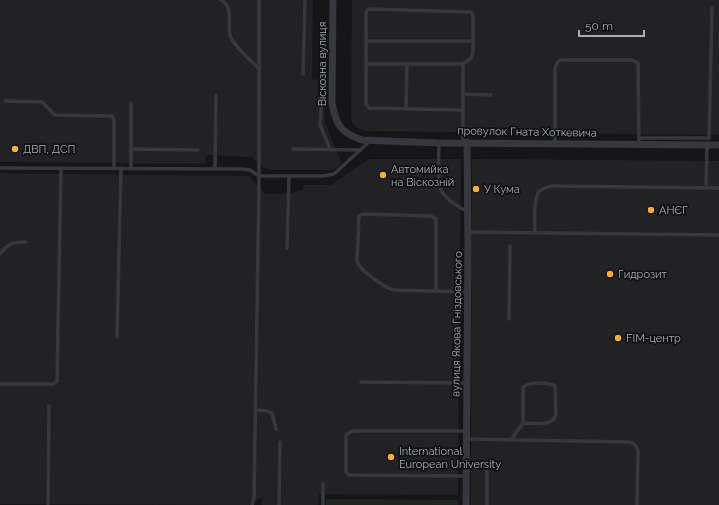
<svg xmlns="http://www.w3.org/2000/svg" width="719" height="505" viewBox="0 0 719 505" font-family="Raleway,sans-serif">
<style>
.built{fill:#222225}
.green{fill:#1e261f}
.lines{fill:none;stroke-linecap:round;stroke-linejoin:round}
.service{stroke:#37383d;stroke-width:3.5}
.minor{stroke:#37383d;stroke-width:7}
.poi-dot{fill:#f2b134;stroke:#111113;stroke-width:1.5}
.labels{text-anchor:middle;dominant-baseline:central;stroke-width:3.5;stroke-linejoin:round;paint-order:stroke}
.street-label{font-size:11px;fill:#a8adb8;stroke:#111113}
.poi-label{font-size:11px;fill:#a8adb8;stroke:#111113;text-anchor:start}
</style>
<rect width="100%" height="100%" fill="#161618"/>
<!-- built -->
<g class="built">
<path d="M0 0H313L312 79 324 81 325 122 341 163 334 170H271L264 167 251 157 206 155 205 164 0 162Z"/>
<path d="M352 0H719V135L364 131 355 127 351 119Z"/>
<path d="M369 159H461L458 495 319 494 318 505H262L261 498 249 505 0 504V173L249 176 265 194H289L303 190V185H331Z"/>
<path d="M472 159 719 161V505H471Z"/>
</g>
<!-- green -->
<path class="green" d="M326 499 458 500V505H326Z"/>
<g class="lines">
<!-- service -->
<g class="service">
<path d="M221 0C234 6 227 24 230 35 233 46 251 60 259 69"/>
<path d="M366 41H473"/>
<path d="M366 64V13L368 9 471 12 473 16V52L471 58 463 64H366V104L369 108 462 110"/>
<path d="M303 74 305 0"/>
<path d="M322 94 320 125 330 149"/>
<path d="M463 94 491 95"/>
<path d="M5 101 42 102 55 115 112 116 114 120V168"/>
<path d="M406 109 407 64"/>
<path d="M639 138H709L712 8"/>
<path d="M463 142V64"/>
<path d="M439 143C439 152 437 183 441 190 446 200 459 207 468 212"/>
<path d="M555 143V68L558 62 561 60H632L638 63V66L639 144"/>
<path d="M131 149 198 150"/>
<path d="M293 149 360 150"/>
<path d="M0 168 243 169 250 170 259 176H323L334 174 370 141"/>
<path d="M215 168 216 95"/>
<path d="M131 169V103"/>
<path d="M706 188 707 145"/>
<path d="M468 232 719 235"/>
<path d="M535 233C535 223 533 201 538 193 541 188 547 187 552 186L719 188"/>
<path d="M287 248 289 176"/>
<path d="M0 254C9 243 12 242 26 242"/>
<path d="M436 291V219L431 216 363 214 359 216 357 262C361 271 385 288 394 290L468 292"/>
<path d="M509 319 510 246"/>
<path d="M117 337 121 168"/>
<path d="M361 382 467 383"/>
<path d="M0 384H53L57 381 61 168"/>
<path d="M256 410 267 411 272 413 276 429"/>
<path d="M466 439 629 442C634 443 636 445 638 451L637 505"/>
<path d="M511 440 523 423V387C529 382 548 382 555 386L556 415C552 427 533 423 523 423"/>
<path d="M466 476 349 475 346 472V437L347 434 352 431H466"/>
<path d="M48 505 49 406"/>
<path d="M252 505 254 498 259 186V0"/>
<path d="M279 505 280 442"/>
<path d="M323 505V484"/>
<path d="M487 505V470"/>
</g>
<!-- minor -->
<g class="minor">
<path d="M333 0 332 103C336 125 341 133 362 140L439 143 719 145"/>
<path d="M466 505 468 245 467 142"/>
</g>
</g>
<!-- markers -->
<g class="poi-dot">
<circle cx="15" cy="149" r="4"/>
<circle cx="383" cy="175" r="4"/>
<circle cx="476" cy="189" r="4"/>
<circle cx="651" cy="210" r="4"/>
<circle cx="610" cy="274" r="4"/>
<circle cx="618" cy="338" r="4"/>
<circle cx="391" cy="457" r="4"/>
</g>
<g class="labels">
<!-- street labels -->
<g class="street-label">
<text transform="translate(322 64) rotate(-90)">Віскозна вулиця</text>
<text transform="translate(527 132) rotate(1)">провулок Гната Хоткевича</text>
<text transform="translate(457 324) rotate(-89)">вулиця Якова Гніздовського</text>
</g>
<!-- poi labels -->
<g class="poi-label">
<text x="23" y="149">ДВП, ДСП</text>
<text x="391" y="169">Автомийка<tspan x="391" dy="13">на Віскозній</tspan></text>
<text x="484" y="189">У Кума</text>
<text x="659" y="210">АНЄГ</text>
<text x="618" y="274">Гидрозит</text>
<text x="626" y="338">FIM-центр</text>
<text x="399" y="451">International<tspan x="399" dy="13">European University</tspan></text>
</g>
</g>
<!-- scale -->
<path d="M579 30v6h65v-6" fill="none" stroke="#a8adb8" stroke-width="2"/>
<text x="585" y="30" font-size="12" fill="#a8adb8" stroke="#111113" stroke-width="3" paint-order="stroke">50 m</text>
</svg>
